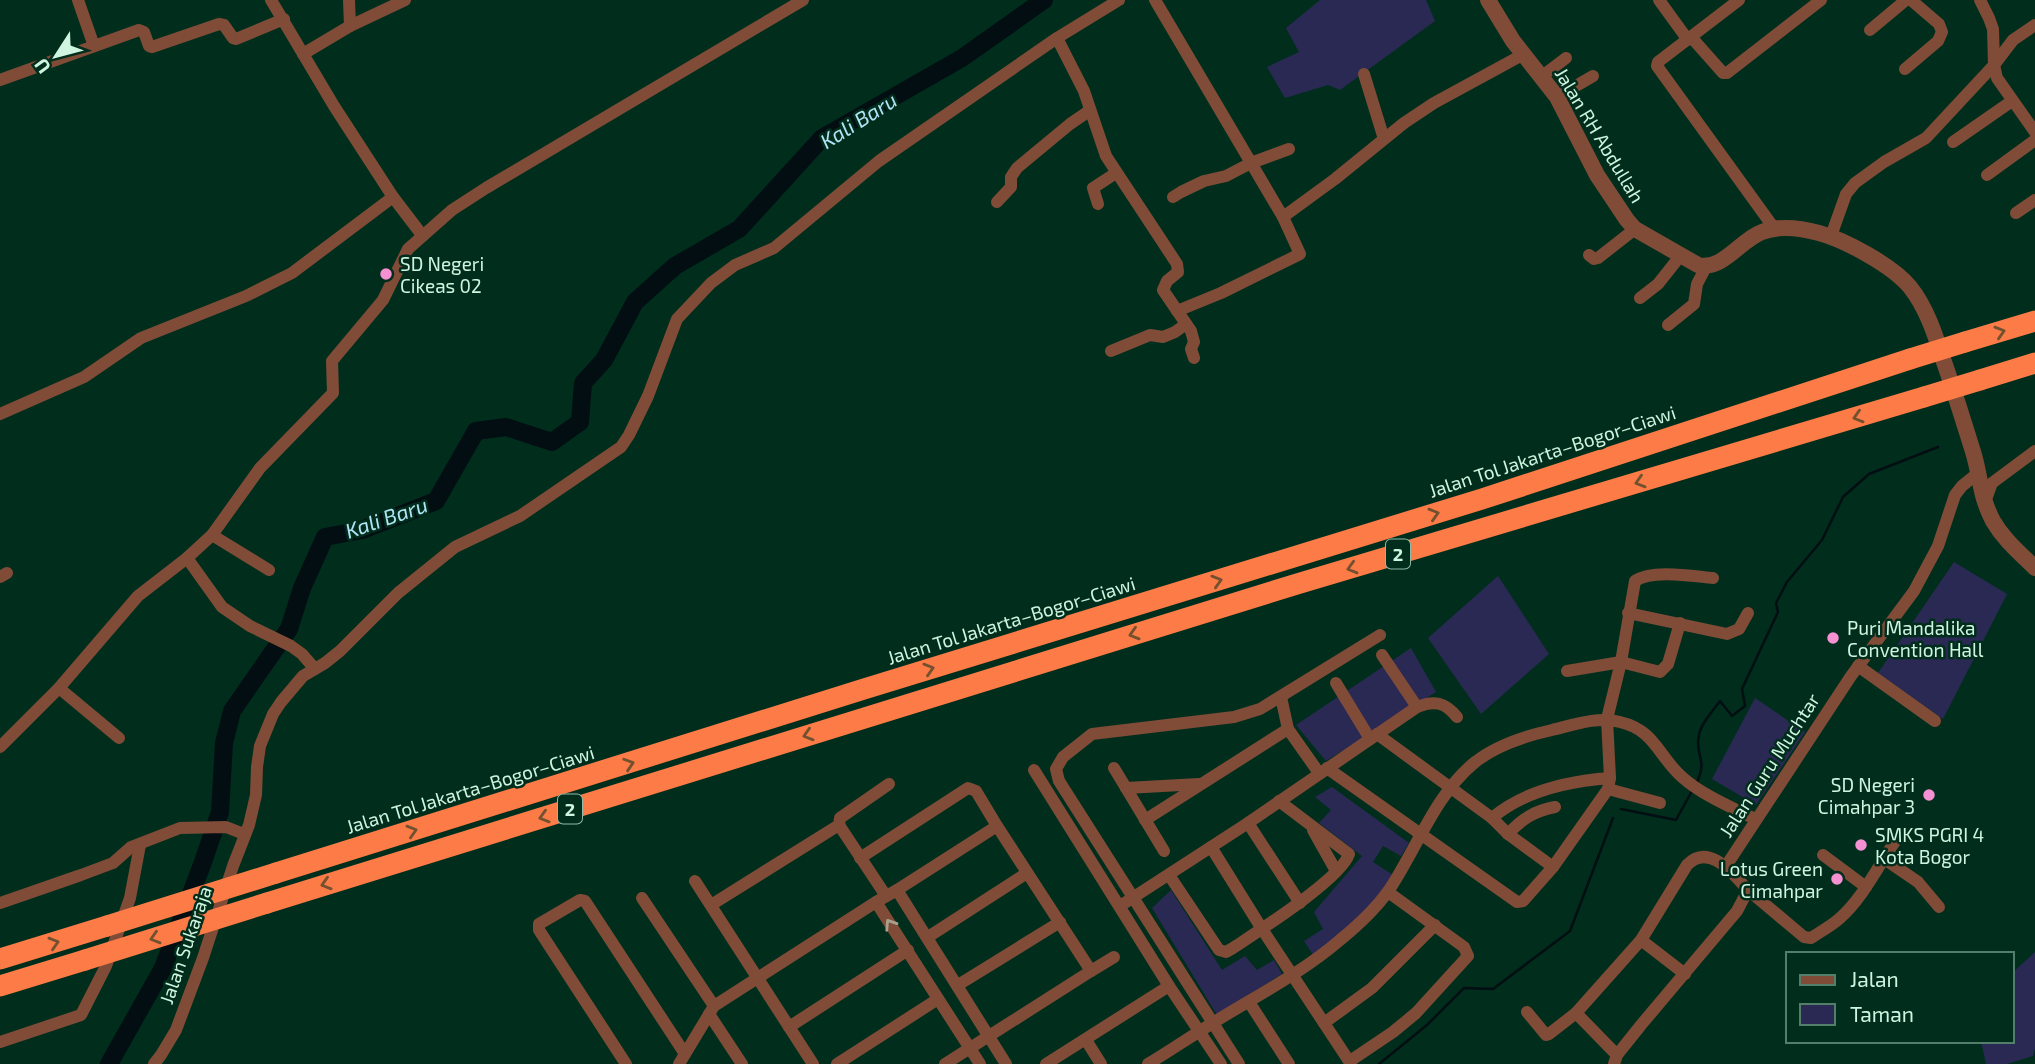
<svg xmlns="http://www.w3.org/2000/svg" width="2035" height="1064" viewBox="0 0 2035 1064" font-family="'Exo 2',sans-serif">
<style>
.green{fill:#292954}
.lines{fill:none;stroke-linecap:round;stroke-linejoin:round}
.stream{stroke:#020e12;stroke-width:2.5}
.river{stroke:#020e12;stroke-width:18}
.minor{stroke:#804c38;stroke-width:12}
.tertiary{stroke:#804c38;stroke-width:16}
.motorway{stroke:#fd7b46;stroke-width:21}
.motorway-bridge{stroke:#fd7b46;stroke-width:21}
.oneway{stroke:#72512f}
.oneway2{stroke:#a8a08c}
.poi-dot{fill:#f591d2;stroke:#012e1c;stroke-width:2.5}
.labels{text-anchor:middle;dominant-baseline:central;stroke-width:5;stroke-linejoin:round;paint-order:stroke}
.shield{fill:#012e1c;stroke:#91b9a5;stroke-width:2}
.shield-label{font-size:18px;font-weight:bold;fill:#cff5e0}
.street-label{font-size:19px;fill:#cff5e0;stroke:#012e1c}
.poi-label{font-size:19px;fill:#cff5e0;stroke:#012e1c;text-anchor:start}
.water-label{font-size:21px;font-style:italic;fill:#b2e5f7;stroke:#012e1c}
</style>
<rect width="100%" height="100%" fill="#012e1c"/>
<!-- green -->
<g class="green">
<path d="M1320 0H1426L1435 21 1340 90 1328 85 1285 98 1267 67 1299 52 1286 28Z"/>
<path d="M1954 562 2007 594 1943 719 1878 673Z"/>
<path d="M1498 576 1549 654 1481 714 1428 638Z"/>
<path d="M1411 648 1436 692 1326 761 1296 725Z"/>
<path d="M1755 698 1805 732 1756 805 1712 779Z"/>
<path d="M1332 787 1409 843 1401 856 1383 846 1373 862 1393 875C1373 907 1344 933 1314 956L1304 941 1323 929 1314 912 1362 856 1319 823 1331 810 1315 797Z"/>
<path d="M1171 890 1222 970 1245 956 1257 970 1274 960 1282 974 1217 1015 1152 908Z"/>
<path d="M2035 952V1048L2033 1056 2007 1064H1986L1981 1041H2012V973Z"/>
</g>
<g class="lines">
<!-- stream -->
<g class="stream">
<path d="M1696 784C1709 759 1694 755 1699 735 1701 723 1713 711 1720 701L1732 716 1745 706 1742 689 1778 612 1776 603 1787 582 1822 540 1843 497 1869 474 1938 447"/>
<path d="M1621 809 1676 820 1693 789"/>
<path d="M1379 1064 1427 1025 1464 988 1493 989 1570 931 1613 818"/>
</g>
<!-- river -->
<path class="river" d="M109 1064 163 968 203 862 220 812 224 743 232 711 289 629 302 588 325 537 362 530 436 501 476 431 506 427 552 442 580 422 583 383 604 360 635 302 675 266 739 229 822 138 962 58 1044 0"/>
<!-- minor -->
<g class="minor">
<path d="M78 0 94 46"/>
<path d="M271 0 334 106 393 197 422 235"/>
<path d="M1155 0 1283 217 1300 254 1221 293 1177 311"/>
<path d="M1659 0 1688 40"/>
<path d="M1739 0 1658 62 1657 66 1774 228"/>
<path d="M1980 0 1989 18 1993 29 1994 65 1997 78 2035 132"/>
<path d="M350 26 405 0"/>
<path d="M1870 30 1906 0"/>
<path d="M1057 38 1084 91 1106 156 1177 264 1178 272 1167 281 1163 290 1191 331 1194 342 1191 349 1194 358"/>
<path d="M1692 38 1723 73H1727L1821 0"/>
<path d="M303 54 350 26 349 0"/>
<path d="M1905 69 1938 41 1942 32 1939 24 1911 0"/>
<path d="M1364 74 1384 139"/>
<path d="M1541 77 1566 58"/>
<path d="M0 80 139 30 144 32 149 46 152 47 219 24 224 25 233 38 236 39 284 19"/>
<path d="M1557 97 1593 76"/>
<path d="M1953 142 2012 101"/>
<path d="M1987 175 2035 140"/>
<path d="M1173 197 1181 192 1204 181 1226 176 1251 163 1289 149"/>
<path d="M997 202 1011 187V177L1017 168 1070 124 1089 111"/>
<path d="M1098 204 1093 188 1116 173"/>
<path d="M2016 213 2035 200"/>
<path d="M1283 217 1335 179 1404 123 1434 103 1524 54"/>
<path d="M1831 236 1846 194 1855 183 1884 162 1926 138 1994 65 2013 40 2035 25"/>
<path d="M1589 255 1594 259 1598 258 1635 229"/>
<path d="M1640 298 1658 284 1681 255"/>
<path d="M1668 325 1694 304 1697 284 1706 267"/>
<path d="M1111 351 1150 335 1163 337 1175 332 1186 324"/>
<path d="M0 414 84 377 141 338 246 296 292 273 393 197"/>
<path d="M1985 502 1992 483 2035 451"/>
<path d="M212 535 269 570"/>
<path d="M187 558 222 607 250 626 291 646 302 654 315 669"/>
<path d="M0 577 7 573"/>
<path d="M1628 613 1727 634 1739 629 1748 613"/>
<path d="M1382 655 1417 707"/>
<path d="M1858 666 1935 721"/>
<path d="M1567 671 1621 662 1660 672 1668 664 1680 623"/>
<path d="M1336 683 1370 739"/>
<path d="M59 688 119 738"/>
<path d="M1281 697 1288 729 1319 773"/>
<path d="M1377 734 1492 818 1508 834 1553 867"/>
<path d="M0 747 59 688 138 596 187 558 212 535 260 468 333 393 332 361 383 300 408 249 452 210 486 188 803 0"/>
<path d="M1114 768 1164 851"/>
<path d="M1327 768 1517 902 1523 901 1553 867 1608 789 1610 778 1607 719 1621 662 1635 581C1652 569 1692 576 1713 578"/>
<path d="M1034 770 1169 986"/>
<path d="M1126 788 1199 784"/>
<path d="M1608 789 1660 803"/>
<path d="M1492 818C1525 790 1569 781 1610 778"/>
<path d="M1145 820 1288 729"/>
<path d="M1248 823 1300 903"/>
<path d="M839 825 886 896"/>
<path d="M1313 830 1336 871"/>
<path d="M1508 834C1522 819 1534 811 1555 807"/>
<path d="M1211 847 1262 929 1351 1064"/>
<path d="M1823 855 1866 887"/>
<path d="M860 858 968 788 976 791 997 826"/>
<path d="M1883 858 1918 882 1939 907"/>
<path d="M1726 866 1851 676 1914 591 1938 546 1955 495 1962 486 1978 473"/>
<path d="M1169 875 1219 950 1226 952 1233 948C1257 932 1341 879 1349 854L1279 801"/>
<path d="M695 881 813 1064"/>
<path d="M897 890 997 826 1091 971 945 1064"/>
<path d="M1748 890 1804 937 1811 938C1820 932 1831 926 1839 919 1864 897 1879 864 1898 837"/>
<path d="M642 898 714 1006"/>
<path d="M0 903 81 875 113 863 131 847 180 828 226 827 244 834"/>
<path d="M711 905 839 825 840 818 889 784"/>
<path d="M1120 906 1248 823 1417 707C1434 700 1445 702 1457 717"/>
<path d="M928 937 1027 873"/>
<path d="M1641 940 1685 974"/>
<path d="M1091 971 1114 957"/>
<path d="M958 985 1060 922"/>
<path d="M1249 1002 1289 1064"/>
<path d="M1527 1012 1546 1035 1549 1034 1576 1013"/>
<path d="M709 1014 742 1064"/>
<path d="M1324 1023 1372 988 1435 925"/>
<path d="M789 1027 908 950"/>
<path d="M1086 1040 1101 1064"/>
<path d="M0 1042 81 1015 106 966 130 898 140 845"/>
<path d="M1350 1061 1393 1032 1416 1013 1468 956 1464 947 1388 892"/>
<path d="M154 1064 161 1055 176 1030 203 958 233 866 249 825 256 795 257 767 260 746 273 714 281 702 303 676 325 663 340 651 398 593 455 547 520 516 621 447 629 435 648 396 677 319 711 283 735 265 774 248 879 161 1057 38 1119 0"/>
<path d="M626 1064 539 930V924L580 900 585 901 685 1054"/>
<path d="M679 1064 714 1006 876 902"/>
<path d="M837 1064 938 999"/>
<path d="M980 1064 876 902 897 890 1006 1064"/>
<path d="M1046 1064 1169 986 1221 1064"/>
<path d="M1148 1064C1171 1050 1193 1035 1216 1021 1258 995 1303 972 1340 940 1356 927 1377 907 1389 890 1416 850 1435 795 1474 763 1496 745 1525 736 1552 730 1573 725 1598 716 1620 722 1655 730 1658 756 1682 777 1702 795 1731 807 1755 819"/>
<path d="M1239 1064 1059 781 1056 769 1063 757 1092 734 1234 717 1260 709 1380 635"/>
<path d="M1614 1064 1617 1055 1641 1025 1737 911 1748 890C1733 874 1709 842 1687 865L1641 940 1576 1013 1617 1055"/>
</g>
<!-- tertiary -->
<path class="tertiary" d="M1488 0 1513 41 1557 97 1597 175 1627 220 1635 229 1698 265C1723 271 1740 240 1762 232 1780 225 1801 228 1819 233 1845 240 1893 266 1910 287 1926 307 1935 334 1943 359 1954 390 1964 423 1974 455 1981 480 1980 496 1993 521 2004 540 2020 553 2035 568"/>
<!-- motorway -->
<g class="motorway">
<path d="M1965 342 2035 321"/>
<path d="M1980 380 2035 363"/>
<path d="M276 873 864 689 1482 499 1910 359"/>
<path d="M267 903 1297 584 1924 397"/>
<path d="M0 959 107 926"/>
<path d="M0 986 85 960"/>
</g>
<!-- motorway-bridge -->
<g class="motorway-bridge">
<path d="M1910 359 1965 342"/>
<path d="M1924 397 1980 380"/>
<path d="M107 926 276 873"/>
<path d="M85 960 267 903"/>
</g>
</g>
<!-- one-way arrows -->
<defs><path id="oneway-chevron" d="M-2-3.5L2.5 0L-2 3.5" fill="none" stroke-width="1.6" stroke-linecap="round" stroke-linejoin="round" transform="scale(1.75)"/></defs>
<g class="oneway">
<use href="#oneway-chevron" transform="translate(2000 332) rotate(-17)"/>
<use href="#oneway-chevron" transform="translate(1858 417) rotate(163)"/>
<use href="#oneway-chevron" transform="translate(1640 482) rotate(163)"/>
<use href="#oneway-chevron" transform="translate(1434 514) rotate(-17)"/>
<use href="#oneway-chevron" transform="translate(1352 568) rotate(164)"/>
<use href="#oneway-chevron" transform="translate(1217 581) rotate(-17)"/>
<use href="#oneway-chevron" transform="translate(1134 634) rotate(163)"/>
<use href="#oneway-chevron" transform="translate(929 669) rotate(-17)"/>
<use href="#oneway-chevron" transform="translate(808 735) rotate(163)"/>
<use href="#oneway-chevron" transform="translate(629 764) rotate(-18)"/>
<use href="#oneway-chevron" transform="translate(544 817) rotate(163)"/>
<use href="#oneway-chevron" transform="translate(412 831) rotate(-17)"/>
<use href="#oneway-chevron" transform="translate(326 884) rotate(163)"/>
<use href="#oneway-chevron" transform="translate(155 938) rotate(163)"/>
<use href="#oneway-chevron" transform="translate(54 943) rotate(-17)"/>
</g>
<use class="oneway2" href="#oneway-chevron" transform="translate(890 924) rotate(-123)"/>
<!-- markers -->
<g class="poi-dot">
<circle cx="386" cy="274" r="7"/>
<circle cx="1833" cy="638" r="7"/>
<circle cx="1929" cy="795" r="7"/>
<circle cx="1861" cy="845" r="7"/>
<circle cx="1837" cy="879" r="7"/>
</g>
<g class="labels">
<!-- shield labels -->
<g class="shield">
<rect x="1386" y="539.5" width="24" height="29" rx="5"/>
<rect x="558" y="794.5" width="24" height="29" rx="5"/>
</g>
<g class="shield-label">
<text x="1398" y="554">2</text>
<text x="570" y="809">2</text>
</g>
<!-- street labels -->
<g class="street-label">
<text transform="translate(1600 135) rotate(59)">Jalan RH Abdullah</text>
<text transform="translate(1552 451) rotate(-18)">Jalan Tol Jakarta–Bogor–Ciawi</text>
<text transform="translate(1011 620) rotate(-17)">Jalan Tol Jakarta–Bogor–Ciawi</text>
<text transform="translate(1769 765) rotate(-57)">Jalan Guru Muchtar</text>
<text transform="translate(470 789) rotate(-17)">Jalan Tol Jakarta–Bogor–Ciawi</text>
<text transform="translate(185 945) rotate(-71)">Jalan Sukaraja</text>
</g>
<!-- poi labels -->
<g class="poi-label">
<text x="400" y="263">SD Negeri<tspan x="400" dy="22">Cikeas 02</tspan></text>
<text x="1847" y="627">Puri Mandalika<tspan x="1847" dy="22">Convention Hall</tspan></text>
<text x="1915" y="784" text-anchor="end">SD Negeri<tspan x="1915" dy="22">Cimahpar 3</tspan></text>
<text x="1875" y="834">SMKS PGRI 4<tspan x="1875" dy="22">Kota Bogor</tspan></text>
<text x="1823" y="868" text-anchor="end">Lotus Green<tspan x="1823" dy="22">Cimahpar</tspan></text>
</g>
<!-- water labels -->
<g class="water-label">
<text transform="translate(858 120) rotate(-32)">Kali Baru</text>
<text transform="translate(386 517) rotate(-19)">Kali Baru</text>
</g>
</g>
<!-- legend -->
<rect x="1786" y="952" width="228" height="91" fill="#012e1c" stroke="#537e6a" stroke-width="2"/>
<rect x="1800" y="975" width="35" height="10" fill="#804c38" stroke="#537e6a" stroke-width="2"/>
<text x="1850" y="987" font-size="21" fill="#cff5e0">Jalan</text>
<rect x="1800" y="1004" width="35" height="21" fill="#292954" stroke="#537e6a" stroke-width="2"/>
<text x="1850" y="1022" font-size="21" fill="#cff5e0">Taman</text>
<!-- north arrow -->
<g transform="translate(56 56) rotate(234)" stroke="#012e1c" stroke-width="5" paint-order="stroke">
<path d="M0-5L12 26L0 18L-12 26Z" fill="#cff5e0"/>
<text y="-10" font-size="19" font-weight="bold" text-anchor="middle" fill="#cff5e0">U</text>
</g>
</svg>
